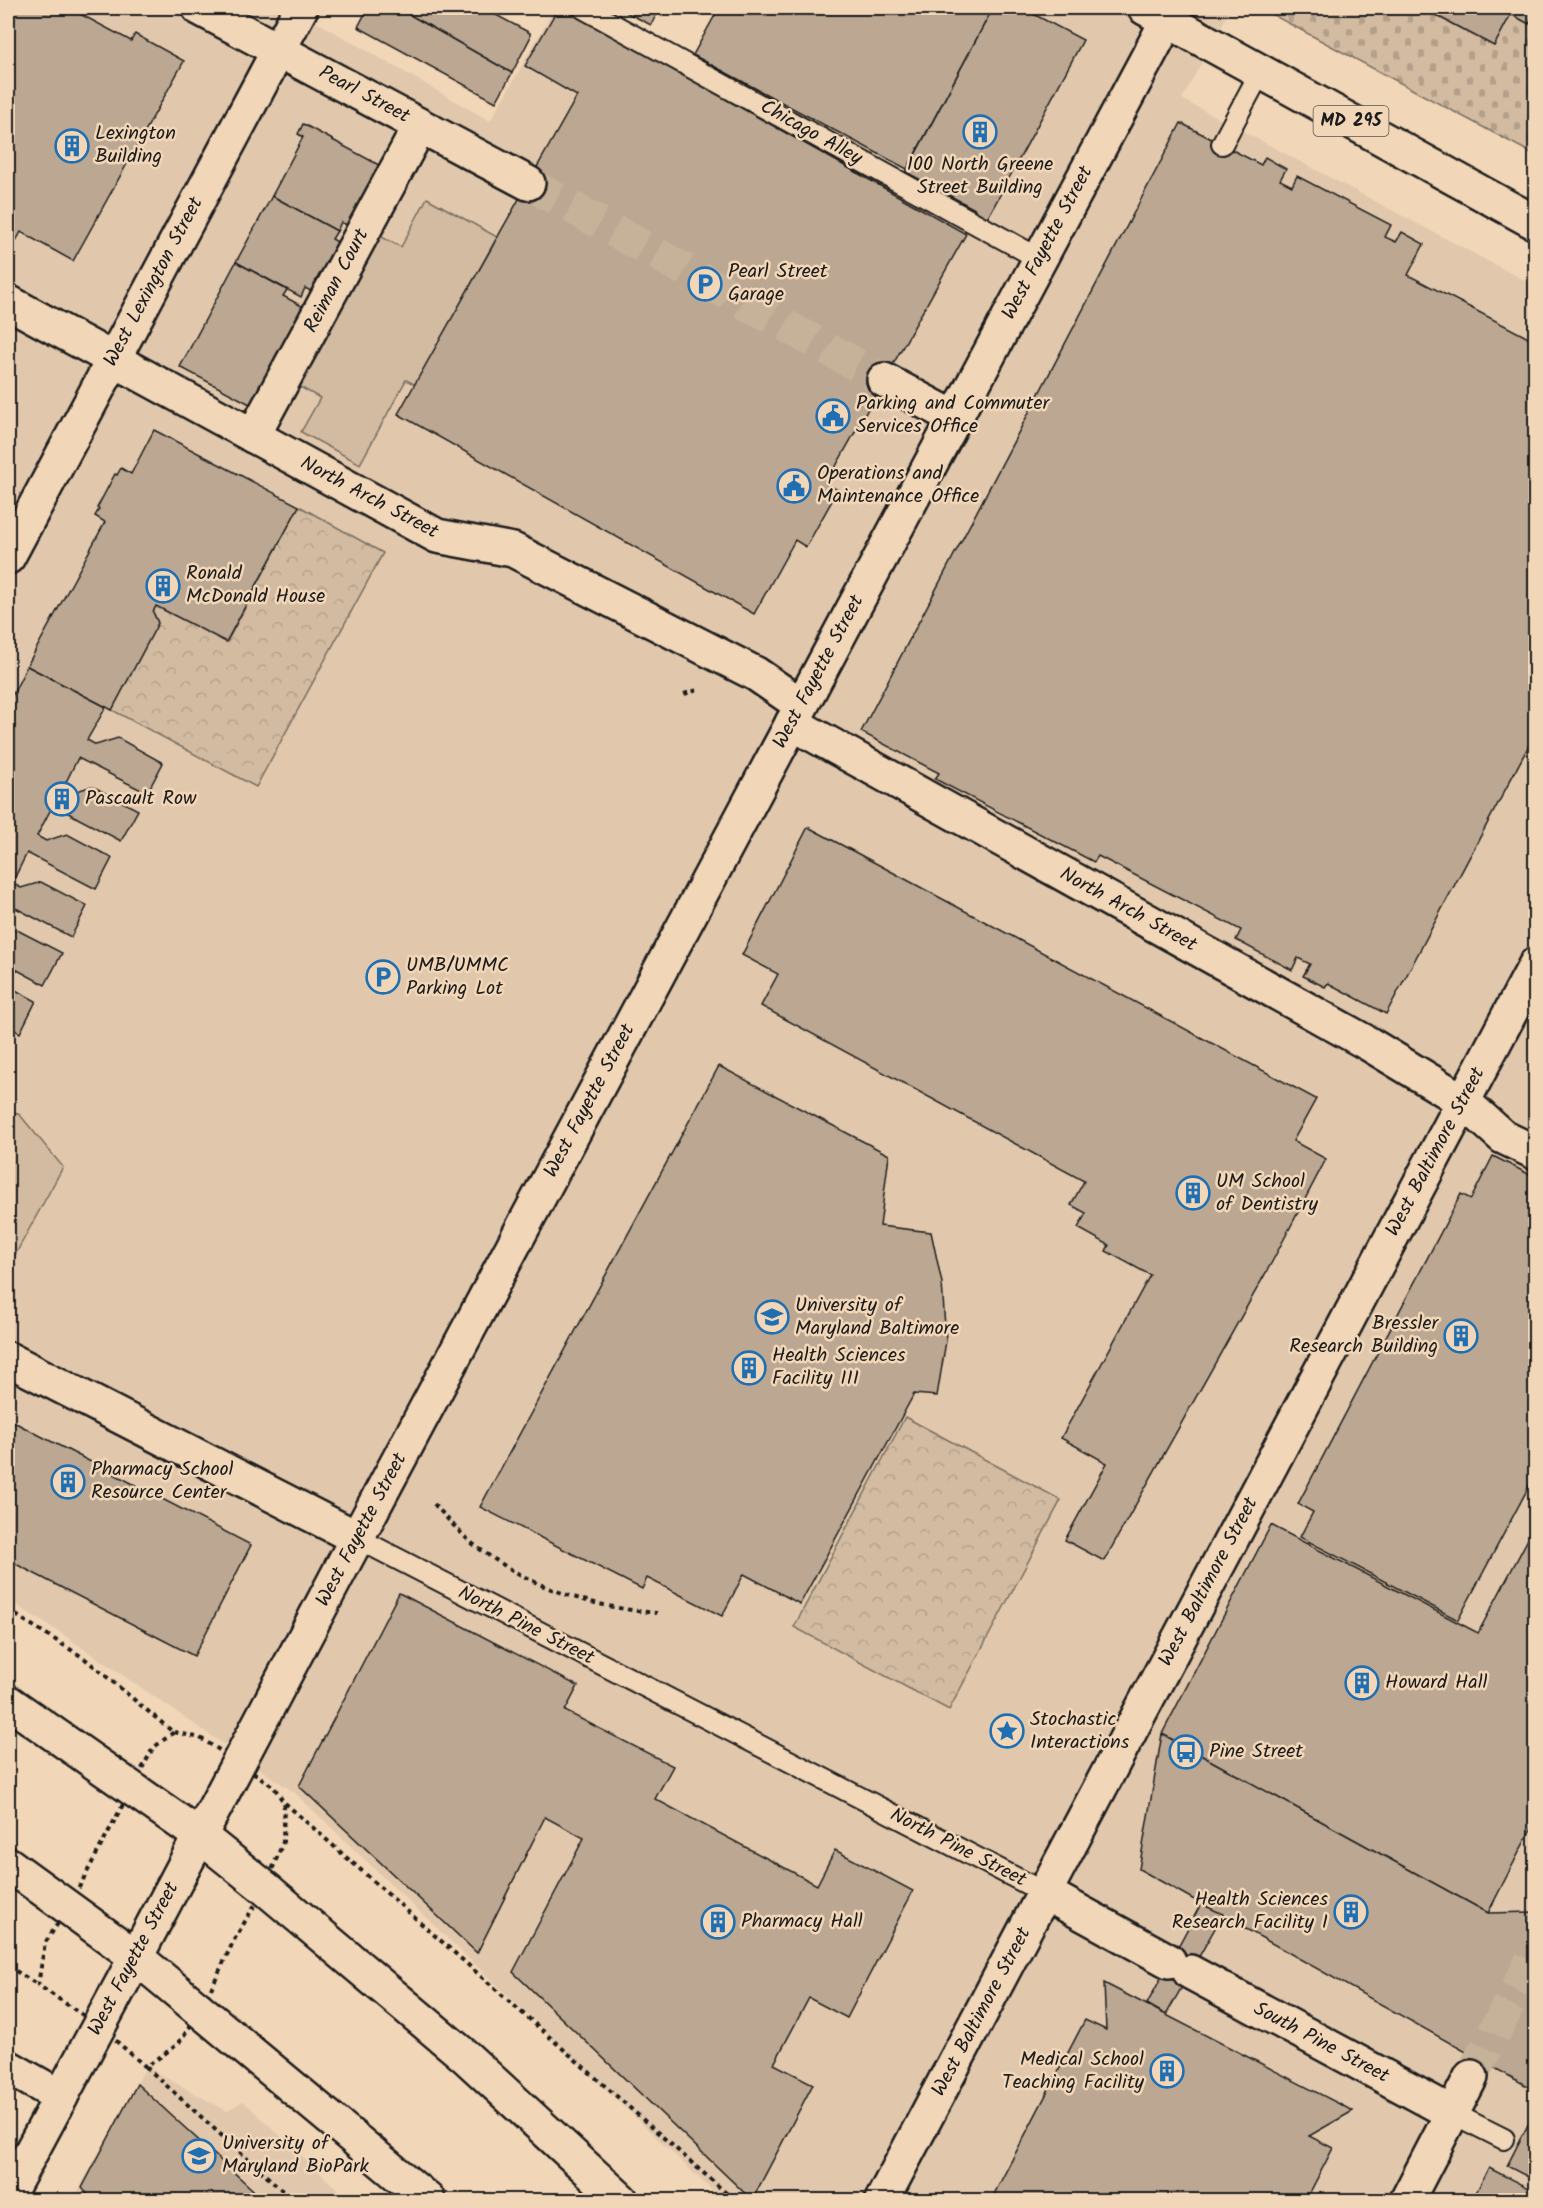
<svg xmlns="http://www.w3.org/2000/svg" width="1543" height="2208" viewBox="0 0 1543 2208" font-family="Kalam,sans-serif">
<style>
.built{fill:#e1c8ad}
.grass{fill:#d2bba1;stroke:#776c5e;stroke-width:1.5}
.cemetery{fill:url(#cemetery-stones);stroke:#776c5e;stroke-width:1.5}
.park{fill:url(#park-crowns);stroke:#776c5e;stroke-width:1.5}
.building{fill:#bca892;stroke:#1c1c1c;stroke-width:1.5}
.lines{fill:none;stroke-linecap:round;stroke-linejoin:round}
.street-tunnel{stroke:#c6b199;stroke-width:33;stroke-dasharray:33 16;stroke-linecap:butt}
.lane-casing{stroke:#1c1c1c;stroke-width:24}
.street-casing{stroke:#1c1c1c;stroke-width:38}
.secondary-casing{stroke:#1c1c1c;stroke-width:38}
.primary-casing{stroke:#1c1c1c;stroke-width:38}
.path{stroke:#1c1c1c;stroke-width:4;stroke-dasharray:4.5 4.5;stroke-linecap:butt}
.lane{stroke:#f1d6b8;stroke-width:20}
.street{stroke:#f1d6b8;stroke-width:33}
.secondary{stroke:#f1d6b8;stroke-width:33}
.primary{stroke:#f1d6b8;stroke-width:33}
.labels{text-anchor:middle;dominant-baseline:central;stroke-width:5;stroke-linejoin:round;paint-order:stroke}
.shield{fill:#f1d6b8;stroke:#5c544b;stroke-width:1.5}
.shield-label{font-size:18px;font-weight:bold;fill:#1c1c1c}
.street-label{font-size:20px;fill:#1c1c1c;stroke:#f1d6b8}
.poi-label{font-size:20px;fill:#1c1c1c;stroke:#f1d6b8;text-anchor:start}
</style>
<defs>
<pattern id="cemetery-stones" width="16" height="16" patternUnits="userSpaceOnUse" patternTransform="scale(1.5)"><rect width="16" height="16" fill="#d2bba1"/><path d="M2 7V4a2 2 0 0 1 4 0v3zM10 15v-3a2 2 0 0 1 4 0v3z" fill="#b4a08a"/></pattern>
<pattern id="park-crowns" width="20" height="18" patternUnits="userSpaceOnUse" patternTransform="scale(1.5)"><rect width="20" height="18" fill="#d2bba1"/><path d="M2 6a3 3 0 1 1 6 0M12 15a3 3 0 1 1 6 0" fill="none" stroke="#b4a08a"/></pattern>
</defs>
<rect width="100%" height="100%" fill="#f1d6b8"/>
<filter id="ink" filterUnits="userSpaceOnUse"><feTurbulence type="fractalNoise" baseFrequency=".0167" numOctaves="2"/><feDisplacementMap in="SourceGraphic" scale="12" xChannelSelector="R" yChannelSelector="G"/><feConvolveMatrix kernelMatrix="1 2 1 2 8 2 1 2 1" color-interpolation-filters="sRGB"/></filter>
<g filter="url(#ink)">
<!-- built -->
<g class="built">
<path d="M8 8H292L490 121 555 8H573L687 68 719 8H1231L1182 99 1535 286V2200H722L295 1793 61 1633 8 1600Z"/>
<path d="M146 2067 227 2111 243 2101 349 2200H73Z"/>
</g>
<!-- grass -->
<g class="grass">
<path d="M427 198 497 237 416 385 406 380 360 464 301 432 320 398 291 382 374 233 401 247Z"/>
<path d="M8 1109 20 1115 63 1167 8 1268Z"/>
</g>
<!-- cemetery -->
<path class="cemetery" d="M1260 8H1422L1494 46 1511 14 1529 24 1535 12V155Z"/>
<!-- park -->
<g class="park">
<path d="M299 506 383 553 256 787 112 710 158 623 153 612 156 606 227 642Z"/>
<path d="M905 1417 1061 1500 949 1710 794 1627Z"/>
</g>
<!-- building -->
<g class="building">
<path d="M8 8H69L131 41 135 34 184 61 73 261 21 232 11 250 8 248Z"/>
<path d="M368 8H398L512 73 496 102 358 27Z"/>
<path d="M398 8H483L530 33V38L512 73Z"/>
<path d="M558 8H563L966 234 826 484 838 490 806 547 795 540 754 614 398 414 577 96 525 66Z"/>
<path d="M618 8H660L651 25Z"/>
<path d="M703 8H719L716 14Z"/>
<path d="M719 8H993L907 169 693 55Z"/>
<path d="M993 8H1022L1083 40 986 221 973 215 975 209 906 172Z"/>
<path d="M1422 8H1536V12L1529 24 1511 14 1494 46Z"/>
<path d="M1181 123 1261 165 1265 157 1286 169 1280 180 1292 186 1297 176 1391 225 1385 237 1396 242 1402 232 1424 244 1408 275 1536 342V732L1386 1014 1328 983 1325 987 1303 976 1310 964 1298 958 1292 970 1236 940 1241 930 1098 856 1094 862 935 779 939 773 861 732Z"/>
<path d="M303 124 390 171 358 231 341 222 337 231 272 196 303 137 298 134Z"/>
<path d="M272 196 337 231 332 239 348 248 322 297 305 288 301 297 236 262Z"/>
<path d="M236 262 287 290 283 296 313 312 292 351 282 345 275 357 286 363 261 410 180 367Z"/>
<path d="M154 430 299 506 226 642 156 606 153 612 158 623 112 710 27 666 105 522 95 516 99 509 97 508 115 474 117 475 121 468 131 474Z"/>
<path d="M27 666 106 707 87 740 96 745 118 738 163 763 147 793 78 758 63 788 71 793 92 786 138 810 121 841 53 805 37 836 46 841 67 834 112 858 96 889 27 853 12 883 21 888 41 882 87 906 71 937 8 904V704Z"/>
<path d="M808 827 1316 1099 1293 1141 1326 1159 1273 1260 1104 1561 1065 1540 1107 1463 1061 1438 1150 1275 1106 1251 1109 1245 1078 1228 1086 1213 1071 1205 1084 1181 761 1006 778 974 742 955Z"/>
<path d="M17 930 62 953 45 985 8 965V932Z"/>
<path d="M8 986 36 1001 20 1033 8 1026Z"/>
<path d="M719 1066 889 1155 880 1226 931 1232 942 1283 946 1341 937 1396 914 1394 800 1604 744 1574 722 1616 647 1578 642 1589 480 1507Z"/>
<path d="M1493 1156 1536 1178V1473L1458 1620 1300 1537 1313 1512 1298 1504 1461 1194 1471 1199Z"/>
<path d="M8 1419 251 1545 194 1656 8 1560Z"/>
<path d="M1536 1524V1819L1488 1913 1162 1734 1271 1525 1478 1633Z"/>
<path d="M399 1593 578 1686 565 1711 673 1766 655 1799 817 1885 835 1850 913 1891 847 2018 809 1998 774 2064 813 2084 752 2200 513 1972 584 1838 545 1817 477 1953 299 1786Z"/>
<path d="M1162 1734 1488 1913 1536 1912V2091L1139 1869Z"/>
<path d="M1201 1904 1223 1914 1166 2015 1147 2004Z"/>
<path d="M1104 1983 1353 2111 1309 2136 1333 2148 1306 2200H991L1085 2020 1106 2030Z"/>
<path d="M137 2084 264 2200H91L92 2199 82 2188Z"/>
<path d="M1536 2109V2181L1507 2166Z"/>
<path d="M1489 2168 1536 2192V2200H1472Z"/>
</g>
<g class="lines">
<!-- street-tunnel -->
<g class="street-tunnel">
<path d="M528 183 884 380"/>
<path d="M1471 2077 1536 1952"/>
</g>
<defs>
<g id="lane">
<path d="M583 8 1040 259"/>
<path d="M1222 144 1261 71"/>
<path d="M357 1538 1045 1893"/>
<path d="M1452 2113 1504 2139"/>
</g>
<g id="street">
<path d="M199 8 528 183"/>
<path d="M8 302 437 536 513 550 756 674 801 705"/>
<path d="M884 380 955 418"/>
<path d="M253 436 420 126"/>
<path d="M8 557 301 8"/>
<path d="M792 723 1369 1044 1463 1101 1503 1137 1536 1153"/>
<path d="M8 1359 357 1538"/>
<path d="M1045 1893 1169 1961"/>
<path d="M1190 1972 1452 2113"/>
<path d="M8 2067 61 2097"/>
<path d="M1407 2200 1471 2077"/>
</g>
<g id="secondary">
<path d="M8 2195 136 1957 357 1538 1174 8"/>
<path d="M882 2200 1536 964"/>
</g>
<g id="primary">
<path d="M1145 8 1536 223"/>
<path d="M8 1702 200 1836 265 1888 466 2057 621 2200"/>
<path d="M8 1864 136 1957 428 2200"/>
</g>
</defs>
<!-- lane casing -->
<use href="#lane" class="lane-casing"/>
<!-- street casing -->
<use href="#street" class="street-casing"/>
<!-- secondary casing -->
<use href="#secondary" class="secondary-casing"/>
<!-- primary casing -->
<use href="#primary" class="primary-casing"/>
<!-- path -->
<g class="path">
<path d="M684 694 701 689"/>
<path d="M434 1504C448 1519 461 1535 477 1547 532 1588 589 1607 657 1613"/>
<path d="M8 1610 84 1658 173 1732"/>
<path d="M174 1732 200 1738 239 1762 274 1787 284 1803 283 1842 265 1888 234 1940 201 2010 178 2044 146 2067 99 2026 38 1985 45 1943 68 1908 153 1748Z"/>
<path d="M285 1803 734 2200"/>
<path d="M8 1966 38 1985"/>
<path d="M146 2067 293 2200"/>
</g>
<!-- lane -->
<use href="#lane" class="lane"/>
<!-- street -->
<use href="#street" class="street"/>
<!-- secondary -->
<use href="#secondary" class="secondary"/>
<!-- primary -->
<use href="#primary" class="primary"/>
</g>
</g>
<!-- icons -->
<defs>
<symbol id="building-ring" viewBox="-11 -11 22 22"><circle r="9.5" fill="#f1d6b8" stroke="#1f6fb2" stroke-width="1.5"/><path d="M-4-6H4V6H1V3H-1V6H-4ZM-2.5-4.3h1.7v1.8h-1.7ZM.8-4.3h1.7v1.8H.8ZM-2.5-1h1.7V.8h-1.7ZM.8-1h1.7V.8H.8Z" fill="#1f6fb2"/></symbol>
<symbol id="parking-ring" viewBox="-11 -11 22 22"><circle r="9.5" fill="#f1d6b8" stroke="#1f6fb2" stroke-width="1.5"/><path d="M-3.5-5.5H1a3.5 3.5 0 0 1 0 7H-1V5.5H-3.5ZM-1-3.4V-.6H.8a1.4 1.4 0 0 0 0-2.8Z" fill="#1f6fb2"/></symbol>
<symbol id="civic-ring" viewBox="-11 -11 22 22"><circle r="9.5" fill="#f1d6b8" stroke="#1f6fb2" stroke-width="1.5"/><path d="M-.6-6.5H3V-4.5H.6V-3L4-1V1h2V6H-6V1h2V-1L-.6-3ZM-1.2 2.5V6h2.4V2.5Z" fill="#1f6fb2"/></symbol>
<symbol id="university-ring" viewBox="-11 -11 22 22"><circle r="9.5" fill="#f1d6b8" stroke="#1f6fb2" stroke-width="1.5"/><path d="M0-5L7-2L0 1L-7-2ZM-4 1L0 2.5L4 1V4Q0 6-4 4Z" fill="#1f6fb2"/></symbol>
<symbol id="sight-ring" viewBox="-11 -11 22 22"><circle r="9.5" fill="#f1d6b8" stroke="#1f6fb2" stroke-width="1.5"/><path d="M0-6L1.8-2.2L6-1.7L2.9 1.2L3.7 5.4L0 3.3L-3.7 5.4L-2.9 1.2L-6-1.7L-1.8-2.2Z" fill="#1f6fb2"/></symbol>
<symbol id="bus-ring" viewBox="-11 -11 22 22"><circle r="9.5" fill="#f1d6b8" stroke="#1f6fb2" stroke-width="1.5"/><path d="M-5-6H5V4H4V6H2V4H-2V6H-4V4H-5ZM-3.5-4V0h7V-4ZM-3.5 1.2v1.5H-2V1.2ZM2 1.2v1.5H3.5V1.2Z" fill="#1f6fb2"/></symbol>
</defs>
<g fill-rule="evenodd">
<use href="#building-ring" x="961" y="113" width="38" height="38"/>
<use href="#building-ring" x="53" y="127" width="38" height="38"/>
<use href="#parking-ring" x="686" y="265" width="38" height="38"/>
<use href="#civic-ring" x="814" y="397" width="38" height="38"/>
<use href="#civic-ring" x="775" y="467" width="38" height="38"/>
<use href="#building-ring" x="144" y="567" width="38" height="38"/>
<use href="#building-ring" x="43" y="780" width="38" height="38"/>
<use href="#parking-ring" x="364" y="958" width="38" height="38"/>
<use href="#building-ring" x="1174" y="1174" width="38" height="38"/>
<use href="#university-ring" x="753" y="1298" width="38" height="38"/>
<use href="#building-ring" x="1442" y="1317" width="38" height="38"/>
<use href="#building-ring" x="730" y="1349" width="38" height="38"/>
<use href="#building-ring" x="49" y="1463" width="38" height="38"/>
<use href="#building-ring" x="1343" y="1664" width="38" height="38"/>
<use href="#sight-ring" x="988" y="1712" width="38" height="38"/>
<use href="#bus-ring" x="1167" y="1733" width="38" height="38"/>
<use href="#building-ring" x="1332" y="1893" width="38" height="38"/>
<use href="#building-ring" x="699" y="1903" width="38" height="38"/>
<use href="#building-ring" x="1148" y="2052" width="38" height="38"/>
<use href="#university-ring" x="180" y="2137" width="38" height="38"/>
</g>
<g class="labels">
<!-- shield labels -->
<rect class="shield" x="1313.5" y="106" width="75" height="30" rx="4.5"/>
<g class="shield-label">
<text x="1351" y="121">MD 295</text>
</g>
<!-- street labels -->
<g class="street-label">
<text transform="translate(364 95) rotate(28)">Pearl Street</text>
<text transform="translate(811 133) rotate(29)">Chicago Alley</text>
<text transform="translate(1048 243) rotate(-62)">West Fayette Street</text>
<text transform="translate(337 281) rotate(-62)">Reiman Court</text>
<text transform="translate(154 282) rotate(-62)">West Lexington Street</text>
<text transform="translate(369 498) rotate(28)">North Arch Street</text>
<text transform="translate(819 672) rotate(-62)">West Fayette Street</text>
<text transform="translate(1128 910) rotate(29)">North Arch Street</text>
<text transform="translate(590 1101) rotate(-62)">West Fayette Street</text>
<text transform="translate(1436 1152) rotate(-62)">West Baltimore Street</text>
<text transform="translate(362 1530) rotate(-62)">West Fayette Street</text>
<text transform="translate(1209 1582) rotate(-62)">West Baltimore Street</text>
<text transform="translate(526 1626) rotate(27)">North Pine Street</text>
<text transform="translate(958 1848) rotate(27)">North Pine Street</text>
<text transform="translate(134 1959) rotate(-62)">West Fayette Street</text>
<text transform="translate(982 2012) rotate(-62)">West Baltimore Street</text>
<text transform="translate(1321 2043) rotate(28)">South Pine Street</text>
</g>
<!-- poi labels -->
<g class="poi-label">
<text x="95" y="134">Lexington<tspan x="95" dy="23">Building</tspan></text>
<text x="980" y="165" text-anchor="middle">100 North Greene<tspan x="980" dy="23">Street Building</tspan></text>
<text x="728" y="272">Pearl Street<tspan x="728" dy="23">Garage</tspan></text>
<text x="856" y="404">Parking and Commuter<tspan x="856" dy="23">Services Office</tspan></text>
<text x="817" y="474">Operations and<tspan x="817" dy="23">Maintenance Office</tspan></text>
<text x="186" y="574">Ronald<tspan x="186" dy="23">McDonald House</tspan></text>
<text x="85" y="799">Pascault Row</text>
<text x="406" y="966">UMB/UMMC<tspan x="406" dy="23">Parking Lot</tspan></text>
<text x="1216" y="1182">UM School<tspan x="1216" dy="23">of Dentistry</tspan></text>
<text x="795" y="1306">University of<tspan x="795" dy="23">Maryland Baltimore</tspan></text>
<text x="1438" y="1324" text-anchor="end">Bressler<tspan x="1438" dy="23">Research Building</tspan></text>
<text x="772" y="1356">Health Sciences<tspan x="772" dy="23">Facility III</tspan></text>
<text x="91" y="1470">Pharmacy School<tspan x="91" dy="23">Resource Center</tspan></text>
<text x="1385" y="1683">Howard Hall</text>
<text x="1030" y="1720">Stochastic<tspan x="1030" dy="23">Interactions</tspan></text>
<text x="1209" y="1752">Pine Street</text>
<text x="1328" y="1900" text-anchor="end">Health Sciences<tspan x="1328" dy="23">Research Facility I</tspan></text>
<text x="741" y="1922">Pharmacy Hall</text>
<text x="1144" y="2060" text-anchor="end">Medical School<tspan x="1144" dy="23">Teaching Facility</tspan></text>
<text x="222" y="2144">University of<tspan x="222" dy="23">Maryland BioPark</tspan></text>
</g>
</g>
<!-- margin -->
<rect width="1543" height="2208" fill="none" stroke="#f1d6b8" stroke-width="30"/>
<rect x="15" y="15" width="1513" height="2178" fill="none" stroke="#1c1c1c" stroke-width="2" filter="url(#ink)"/>
</svg>
